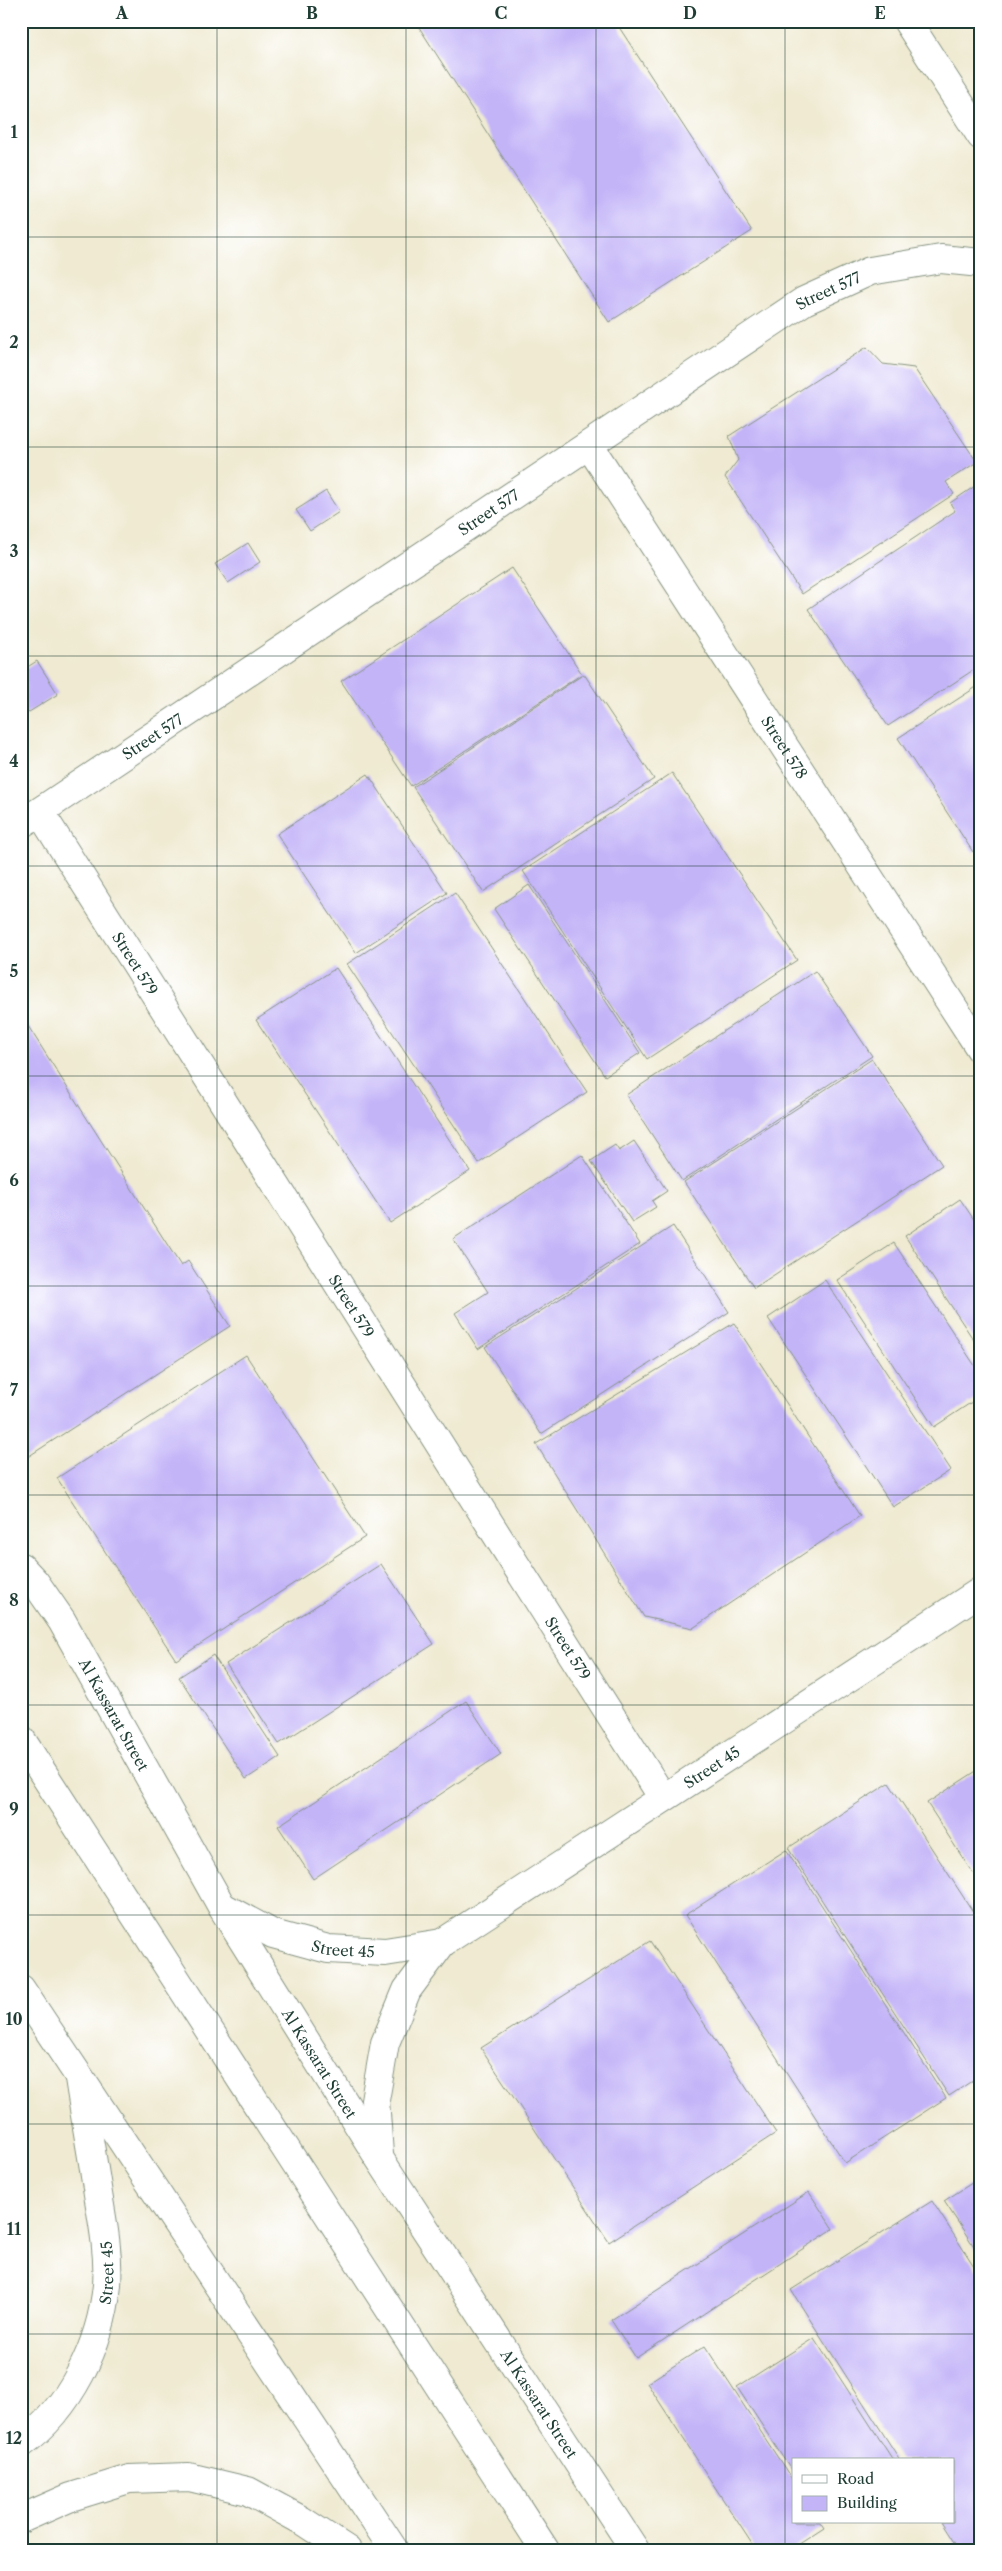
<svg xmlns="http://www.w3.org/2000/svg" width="1002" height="2571" viewBox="0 0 1002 2571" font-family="'Libre Caslon Text',serif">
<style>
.building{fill:#c3b4f8}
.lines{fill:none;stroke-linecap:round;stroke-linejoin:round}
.minor-casing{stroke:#879482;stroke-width:30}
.tertiary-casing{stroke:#879482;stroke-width:30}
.minor{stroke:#fff;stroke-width:28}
.tertiary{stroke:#fff;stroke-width:28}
.grid{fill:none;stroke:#1f3d34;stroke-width:1;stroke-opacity:0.55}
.labels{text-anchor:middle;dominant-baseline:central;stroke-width:4;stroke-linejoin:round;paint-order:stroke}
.street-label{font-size:15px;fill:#1f3d34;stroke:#fff}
.neatline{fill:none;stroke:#1f3d34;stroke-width:2}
.grid-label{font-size:16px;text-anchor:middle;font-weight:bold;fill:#1f3d34}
</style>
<rect width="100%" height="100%" fill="#fff"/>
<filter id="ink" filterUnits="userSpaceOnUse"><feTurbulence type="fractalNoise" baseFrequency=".02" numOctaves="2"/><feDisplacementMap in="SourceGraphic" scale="10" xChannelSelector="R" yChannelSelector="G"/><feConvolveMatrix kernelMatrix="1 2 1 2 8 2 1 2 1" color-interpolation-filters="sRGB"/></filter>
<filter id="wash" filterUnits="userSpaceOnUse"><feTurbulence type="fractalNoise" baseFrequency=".0096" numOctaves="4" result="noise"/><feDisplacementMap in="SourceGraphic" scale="20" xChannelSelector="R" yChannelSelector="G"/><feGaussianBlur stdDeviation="1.12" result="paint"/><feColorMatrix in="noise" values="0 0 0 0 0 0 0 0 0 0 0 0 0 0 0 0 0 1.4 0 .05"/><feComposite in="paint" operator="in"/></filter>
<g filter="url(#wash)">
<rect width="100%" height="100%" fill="#efead1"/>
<g id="blocks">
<!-- building -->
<g class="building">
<path d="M415 21H615L752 231 609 322Z"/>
<path d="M867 347 883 364 914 368 977 462 946 482 954 494 802 594 725 477 738 460 729 436Z"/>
<path d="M981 482V665L888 726 808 609 955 511 950 503Z"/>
<path d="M326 491 339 512 310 531 296 510Z"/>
<path d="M248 543 260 562 228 583 215 564Z"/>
<path d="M512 568 582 674 411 786 341 681Z"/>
<path d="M37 661 58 694 21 717V671Z"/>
<path d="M584 674 654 779 483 892 413 787Z"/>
<path d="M981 684V847L973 852 898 738Z"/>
<path d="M672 773 797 960 647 1059 523 871Z"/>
<path d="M368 774 447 893 356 953 277 834Z"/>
<path d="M529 885 640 1053 605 1076 494 909Z"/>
<path d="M455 893 587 1092 479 1163 347 964Z"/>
<path d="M336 968 470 1171 390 1223 256 1020Z"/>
<path d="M815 971 872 1056 682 1181 626 1095Z"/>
<path d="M21 1015 181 1266 188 1261 230 1326 26 1458 21 1451Z"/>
<path d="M872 1059 942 1165 754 1288 684 1182Z"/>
<path d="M634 1141 667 1191 652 1201 656 1207 632 1222 591 1161 615 1145 619 1151Z"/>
<path d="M582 1155 640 1244 478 1349 455 1313 488 1292 453 1239Z"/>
<path d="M960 1199 981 1230V1351L905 1236Z"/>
<path d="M673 1226 729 1312 541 1434 485 1347Z"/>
<path d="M894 1243 981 1375V1396L934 1427 837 1280Z"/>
<path d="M825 1280 951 1470 893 1507 768 1318Z"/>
<path d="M734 1323 860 1516 693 1628 644 1617 536 1444Z"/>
<path d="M246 1355 365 1537 176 1660 57 1478Z"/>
<path d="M381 1564 434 1644 279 1744 226 1664Z"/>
<path d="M213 1655 280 1757 246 1779 179 1677Z"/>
<path d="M466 1701 501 1754 313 1879 278 1826Z"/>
<path d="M981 1768V1886L927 1803Z"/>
<path d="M889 1783 981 1924V2075L949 2096 788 1848Z"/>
<path d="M786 1850 946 2098 845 2163 685 1915Z"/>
<path d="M650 1941 776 2133 609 2242 481 2048Z"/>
<path d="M981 2177V2257L944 2201Z"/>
<path d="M809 2192 833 2229 636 2358 611 2320Z"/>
<path d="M932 2201 981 2277V2550H959L941 2522H953V2460H900L791 2290Z"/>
<path d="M814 2338 893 2460H793V2473L737 2387Z"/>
<path d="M705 2346 793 2481V2522H820L824 2528 790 2550H756L647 2383Z"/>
</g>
</g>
</g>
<g filter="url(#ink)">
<use href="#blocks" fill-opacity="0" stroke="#879482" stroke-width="1"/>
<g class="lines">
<defs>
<g id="minor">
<path d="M907 21 981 136"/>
<path id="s1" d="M589 445 981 1050"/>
<path id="s2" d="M40 812 663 1798"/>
<path id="s3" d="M21 824 804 301 870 271 941 259 981 263"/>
<path id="s4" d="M21 1567 35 1582 62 1621 222 1907 379 2158 635 2550"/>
<path id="s5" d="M223 1907 273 1934 328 1949 385 1952 442 1943"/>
<path id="s6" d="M379 2154 375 2100 385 2043 407 1990 442 1943 981 1591"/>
<path id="s7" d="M21 2444C70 2409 101 2345 107 2285 109 2255 103 2223 98 2194 92 2155 85 2117 79 2078"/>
<path d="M21 2519 71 2497 129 2479 189 2477 248 2491 301 2520 347 2550"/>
</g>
<g id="tertiary">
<path d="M21 1739 545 2550"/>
<path d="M21 1989 394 2550"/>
</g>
</defs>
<!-- minor casing -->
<use href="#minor" class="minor-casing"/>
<!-- tertiary casing -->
<use href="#tertiary" class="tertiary-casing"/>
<!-- minor -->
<use href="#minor" class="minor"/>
<!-- tertiary -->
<use href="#tertiary" class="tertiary"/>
</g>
</g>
<!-- grid -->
<path class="grid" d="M217 21V2550M406 21V2550M596 21V2550M785 21V2550M21 237H981M21 447H981M21 656H981M21 866H981M21 1076H981M21 1286H981M21 1495H981M21 1705H981M21 1915H981M21 2124H981M21 2334H981"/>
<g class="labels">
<!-- street labels -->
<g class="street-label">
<text stroke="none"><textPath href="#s3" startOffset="968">Street 577</textPath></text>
<text stroke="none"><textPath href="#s3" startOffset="562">Street 577</textPath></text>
<text stroke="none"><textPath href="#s3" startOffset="158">Street 577</textPath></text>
<text stroke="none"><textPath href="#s1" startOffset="360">Street 578</textPath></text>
<text stroke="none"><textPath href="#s2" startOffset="179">Street 579</textPath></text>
<text stroke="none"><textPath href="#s2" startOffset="584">Street 579</textPath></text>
<text stroke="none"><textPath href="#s2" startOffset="989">Street 579</textPath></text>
<text stroke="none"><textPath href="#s4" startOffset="175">Al Kassarat Street</textPath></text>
<text stroke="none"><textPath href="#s6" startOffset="550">Street 45</textPath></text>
<text stroke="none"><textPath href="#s5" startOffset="129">Street 45</textPath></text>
<text stroke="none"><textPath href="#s4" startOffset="580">Al Kassarat Street</textPath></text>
<text stroke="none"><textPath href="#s7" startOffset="198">Street 45</textPath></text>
<text stroke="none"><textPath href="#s4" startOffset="985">Al Kassarat Street</textPath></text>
</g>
</g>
<!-- margin -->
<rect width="1002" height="2571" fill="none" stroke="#fff" stroke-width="55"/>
<!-- legend -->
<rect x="792" y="2458" width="162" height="65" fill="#ffffff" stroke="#a5b1ae"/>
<rect x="802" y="2475" width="25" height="8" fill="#ffffff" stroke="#a5b1ae"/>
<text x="837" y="2484" font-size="15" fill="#1f3d34">Road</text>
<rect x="802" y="2496" width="25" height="15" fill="#c3b4f8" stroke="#a5b1ae"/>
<text x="837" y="2508" font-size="15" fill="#1f3d34">Building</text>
<rect x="28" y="28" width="946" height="2516" class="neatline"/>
<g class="grid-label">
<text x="122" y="19">A</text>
<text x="312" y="19">B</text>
<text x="501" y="19">C</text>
<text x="690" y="19">D</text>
<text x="880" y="19">E</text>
<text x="14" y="138">1</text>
<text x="14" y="348">2</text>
<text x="14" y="557">3</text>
<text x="14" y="767">4</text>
<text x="14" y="977">5</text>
<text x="14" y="1186">6</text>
<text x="14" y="1396">7</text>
<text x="14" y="1606">8</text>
<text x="14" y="1815">9</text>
<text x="14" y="2025">10</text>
<text x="14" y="2235">11</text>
<text x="14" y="2444">12</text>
</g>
</svg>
